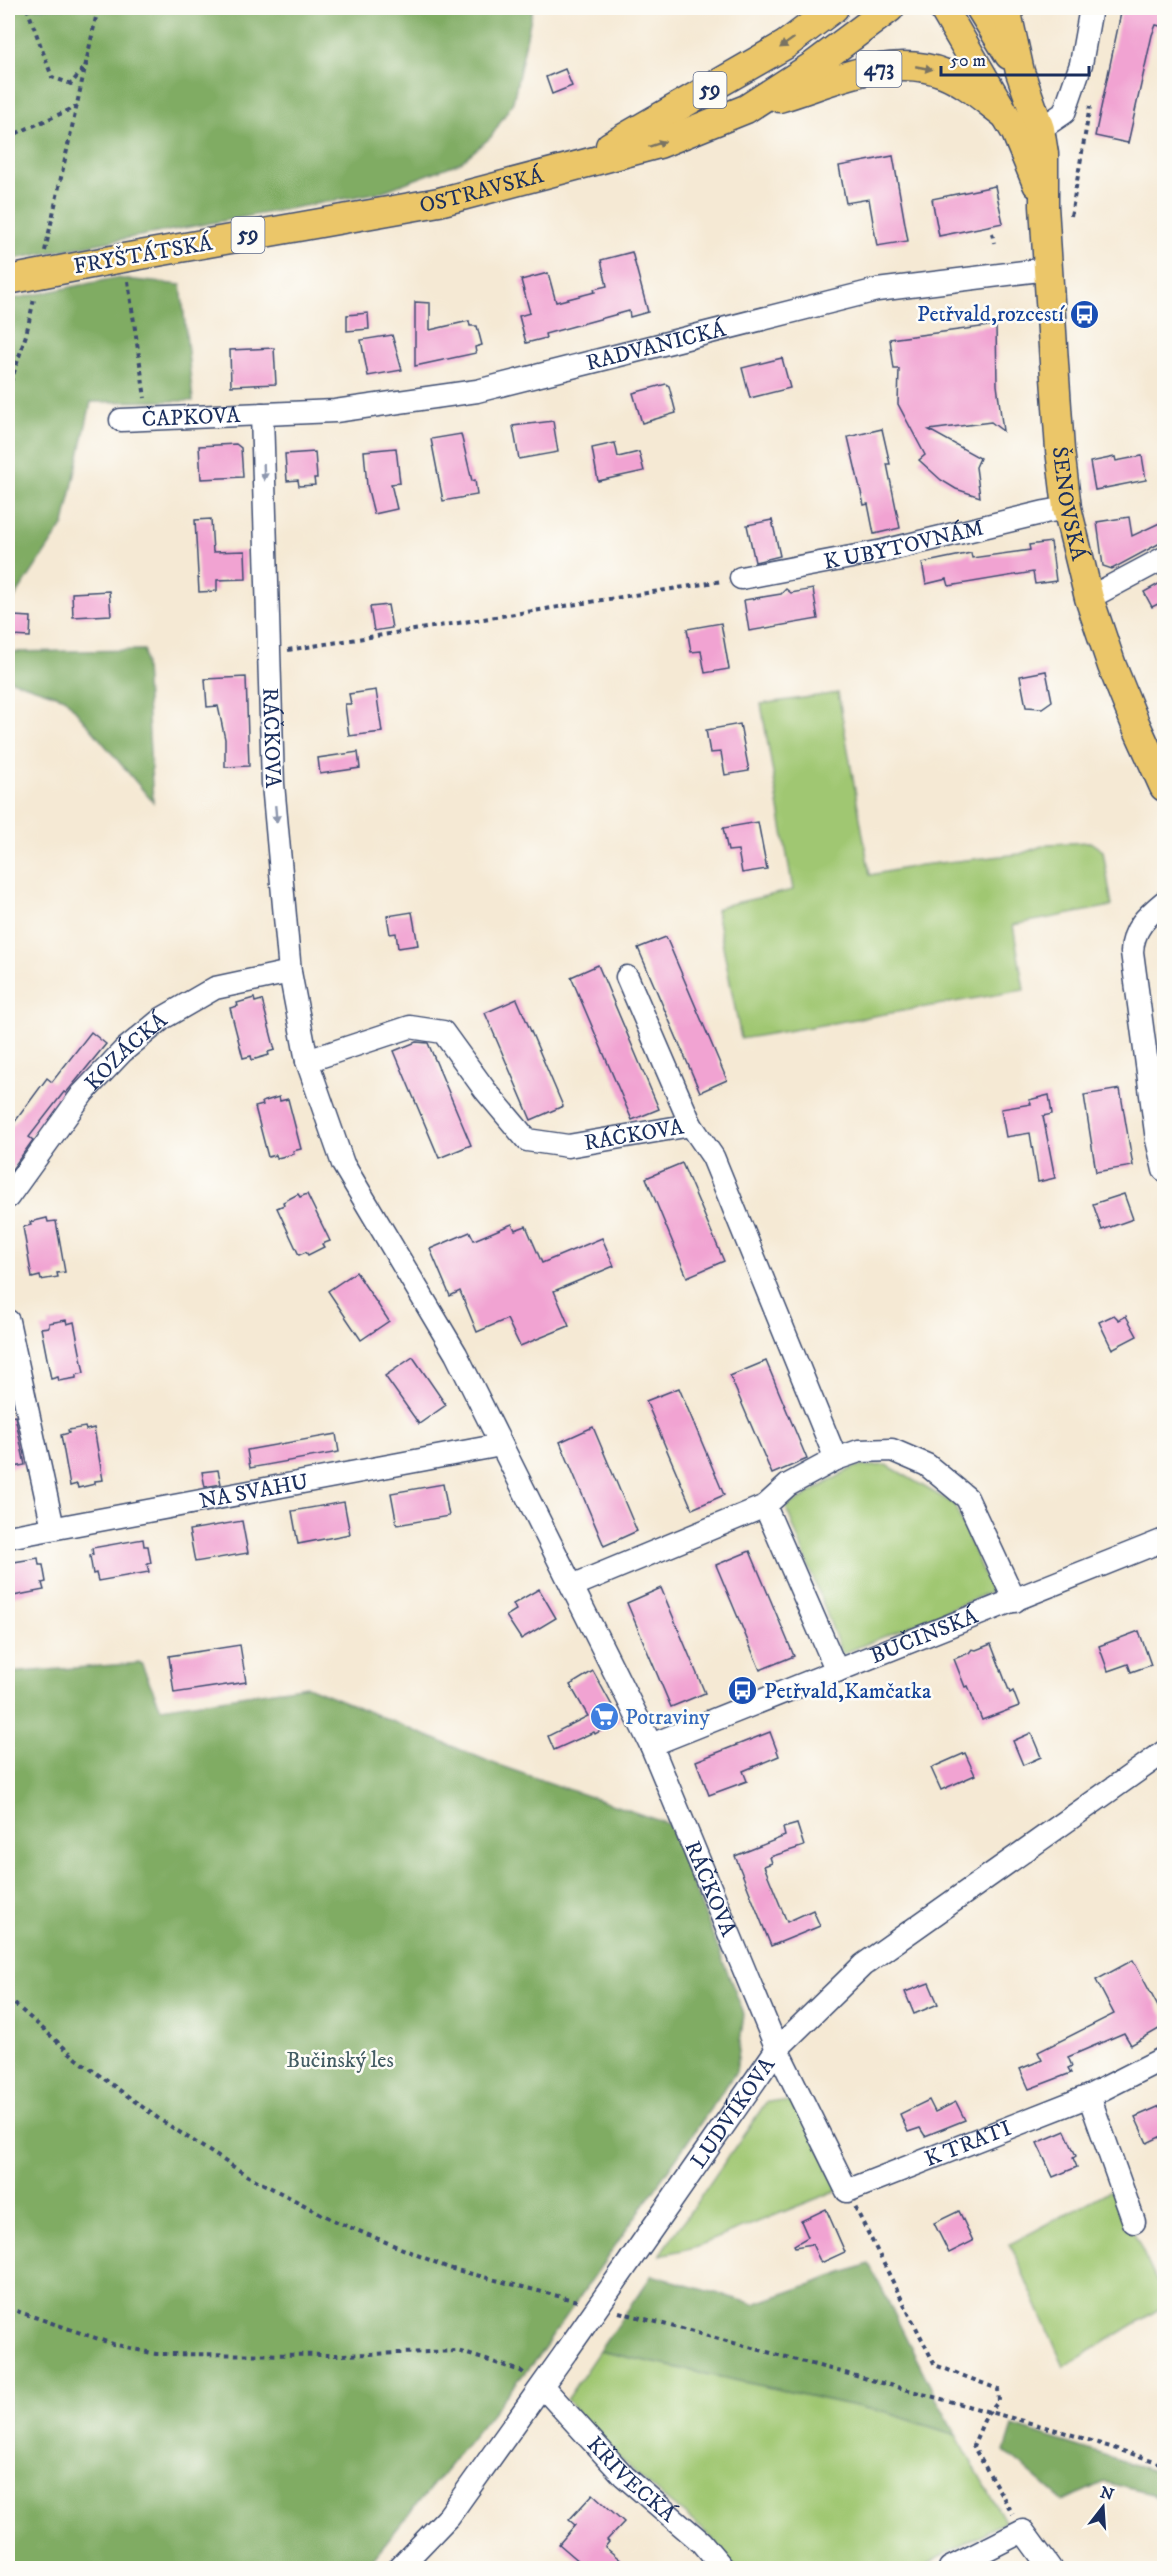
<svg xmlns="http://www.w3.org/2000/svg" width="1172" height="2576" viewBox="0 0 1172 2576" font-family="'IM FELL DW Pica',serif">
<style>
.green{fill:#a0c772;stroke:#5e7b68;stroke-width:1.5}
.forest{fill:#80ac64;stroke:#4e6e61;stroke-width:1.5}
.building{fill:#f1a3d2}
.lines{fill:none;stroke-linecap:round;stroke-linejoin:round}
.minor-casing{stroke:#3c4b70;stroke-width:25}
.major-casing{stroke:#3c4b70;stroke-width:31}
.path{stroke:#3c4b70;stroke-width:4;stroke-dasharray:4.5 4.5;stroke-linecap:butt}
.minor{stroke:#fff;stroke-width:22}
.major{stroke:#ebc669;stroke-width:28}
.minor-bridge-casing{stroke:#3c4b70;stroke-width:25;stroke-linecap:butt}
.major-bridge-casing{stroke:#3c4b70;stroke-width:31;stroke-linecap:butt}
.minor-bridge{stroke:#fff;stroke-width:22}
.major-bridge{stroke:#ebc669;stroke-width:28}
.oneway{fill:#797363}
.oneway2{fill:#8d97ae}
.labels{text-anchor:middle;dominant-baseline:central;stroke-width:5;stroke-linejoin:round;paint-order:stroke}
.shield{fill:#fdfcf7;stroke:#5f6c8c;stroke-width:1.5}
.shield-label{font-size:21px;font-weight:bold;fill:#1b2f5e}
.street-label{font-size:22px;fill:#1b2f5e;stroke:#fdfcf7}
.transit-label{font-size:22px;fill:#164399;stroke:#fdfcf7;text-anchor:end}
.shop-label{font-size:22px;fill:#366cbe;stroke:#fdfcf7;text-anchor:start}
.park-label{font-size:22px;fill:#435d64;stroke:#fdfcf7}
</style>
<rect width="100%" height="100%" fill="#fdfcf7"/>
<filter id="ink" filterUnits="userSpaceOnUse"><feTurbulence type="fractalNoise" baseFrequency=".0167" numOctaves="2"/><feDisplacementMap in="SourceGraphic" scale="12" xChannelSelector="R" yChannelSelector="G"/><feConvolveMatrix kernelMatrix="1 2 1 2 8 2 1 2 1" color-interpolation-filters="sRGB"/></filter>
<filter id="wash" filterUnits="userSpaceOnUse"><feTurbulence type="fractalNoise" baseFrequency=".008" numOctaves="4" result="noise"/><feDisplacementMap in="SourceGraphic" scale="24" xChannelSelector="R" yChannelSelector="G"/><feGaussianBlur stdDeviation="1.35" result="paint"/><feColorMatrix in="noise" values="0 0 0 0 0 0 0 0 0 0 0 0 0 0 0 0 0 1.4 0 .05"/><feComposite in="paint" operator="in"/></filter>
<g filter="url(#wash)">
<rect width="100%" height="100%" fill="#f5e9d4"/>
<!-- green -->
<g class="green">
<path d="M838 693 870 875 921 865 1020 854 1048 844 1090 842 1103 851 1112 906 1013 925 1024 990 741 1039 716 910 722 906 793 890 761 704Z"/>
<path d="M887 1465 954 1504 991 1592 842 1654 786 1507 854 1467Z"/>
<path d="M767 2101 800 2103 838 2190 695 2247 660 2255Z"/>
<path d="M1113 2189 1164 2297V2306L1064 2367 1010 2244Z"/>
<path d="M599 2351 888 2413 956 2435 1005 2521 921 2568H735L707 2533 634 2473 566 2400Z"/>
</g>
<!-- forest -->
<g class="forest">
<path d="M8 8H533L513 102 491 137 461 162 381 192 8 260Z"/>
<path d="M115 278 181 285 193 401 91 402 64 524 8 608V300Z"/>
<path d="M144 650 153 802 65 698 8 679V652Z"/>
<path d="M141 1663 161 1708 307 1686 495 1764 669 1824 744 2014 736 2072 540 2354 365 2568H8V1673Z"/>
<path d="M869 2264C899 2321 925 2379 956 2435L888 2413 599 2351 652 2275 754 2304Z"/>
<path d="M1013 2426 1148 2469 1164 2478V2506L1152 2494 1104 2482 1063 2501 1005 2451Z"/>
</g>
<g id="blocks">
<!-- building -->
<g class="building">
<path d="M1122 8H1164V27L1156 25 1152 35 1128 143 1095 136Z"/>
<path d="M565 69 572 86 552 94 546 77Z"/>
<path d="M893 156 908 241 877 246 869 199 846 203 839 166Z"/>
<path d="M995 186 1003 223 939 236 932 199Z"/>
<path d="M632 252 648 312 630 317 629 311 545 334 546 338 526 343 519 316 530 313 521 280 548 273 556 302 595 292 594 289 607 286 601 260Z"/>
<path d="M415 302 430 303V330L469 321 470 326H477L482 345 475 347 476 353 415 366Z"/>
<path d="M368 313 369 329 347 331V315Z"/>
<path d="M996 325 997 385 1003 431 991 422 929 430 980 458 976 467 980 497 956 489 941 480 919 460 925 455 898 404 899 369H894L890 339Z"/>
<path d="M392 335 402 370 368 376 361 340Z"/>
<path d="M274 348 276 384 231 386 230 350Z"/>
<path d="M782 358 790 388 750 398 742 368Z"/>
<path d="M666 384 669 386 676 413 642 423 633 393Z"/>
<path d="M553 421 558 452 519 459 513 426Z"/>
<path d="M882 429 890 464H887L900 528 874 534 868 504 864 505 848 437Z"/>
<path d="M461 434 472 481 475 480 477 495 443 501 431 439Z"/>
<path d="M615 443 618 457 639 452 644 471 598 481 592 448Z"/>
<path d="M236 444 241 448 243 477 201 479 199 446Z"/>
<path d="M396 448 400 483 391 484 397 509 374 514 367 486 364 451Z"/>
<path d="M315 452 317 478H314L315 485 299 486 298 480 287 481 285 454Z"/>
<path d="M1142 456 1146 480 1095 490 1090 462 1115 457 1116 461Z"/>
<path d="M1129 517 1132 536 1164 521V541L1112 569 1103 566 1097 522Z"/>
<path d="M211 519 213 552 245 551 246 579 217 580V591L199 592 195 520Z"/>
<path d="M772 520 780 556 755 562 747 525Z"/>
<path d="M1051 542 1056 581 1035 584 1033 572 949 586 947 579 926 584 922 563 971 553 972 558 1030 550 1029 545Z"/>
<path d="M1164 581V601L1152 607 1144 592Z"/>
<path d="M786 589 791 593 813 589 818 619 749 631 744 600 781 594Z"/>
<path d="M109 591 111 615 73 617 72 593Z"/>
<path d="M388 605 392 628 374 631 370 607Z"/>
<path d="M13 616 31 617 30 637 12 636Z"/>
<path d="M721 623 729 669 705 673 701 651 691 652 687 629Z"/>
<path d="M1046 671 1052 701 1042 708 1026 707 1020 676Z"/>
<path d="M246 677 249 766 225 767V739L218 706 207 707 205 679Z"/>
<path d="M376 690 382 732 349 736 345 704H351L349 694Z"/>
<path d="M740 724 749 771 725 775 721 752 710 753 706 730Z"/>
<path d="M358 752 360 768 320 774 318 758Z"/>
<path d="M758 822 767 869 742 873 738 850 728 851 723 828Z"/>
<path d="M412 912 418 945 398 948 396 933 390 934 387 916Z"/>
<path d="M666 937 727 1080 700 1092 638 948Z"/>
<path d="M598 965 659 1109 632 1120 571 977Z"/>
<path d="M254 998 255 1002 262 1000 275 1050 268 1052 269 1055 252 1060 251 1056 243 1058 230 1008 238 1006 237 1003Z"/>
<path d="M517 999 563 1106 531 1120 485 1013Z"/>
<path d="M91 1032 106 1044 66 1093 64 1092 29 1137 33 1140 8 1175V1131L47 1078 52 1082Z"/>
<path d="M416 1042 428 1043 471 1145 439 1158 394 1051Z"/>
<path d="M1120 1089 1133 1166 1096 1172 1084 1095Z"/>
<path d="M1049 1095 1052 1114 1043 1116 1055 1178 1038 1182 1030 1133 1006 1137 1001 1109 1031 1104 1029 1100Z"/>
<path d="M279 1097 280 1101 288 1099 301 1149 293 1151 294 1154 277 1158 276 1155 268 1157 255 1107 263 1105 262 1102Z"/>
<path d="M682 1163 724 1261 687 1277 646 1178Z"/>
<path d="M298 1194 300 1197 307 1194 330 1241 322 1244 324 1247 308 1255 306 1252 299 1255 277 1208 284 1205 283 1202Z"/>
<path d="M1124 1194 1133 1219 1102 1230 1093 1204Z"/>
<path d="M47 1218 48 1222 56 1221 65 1272 57 1273 58 1277 41 1280 40 1276 32 1278 23 1227 31 1225 30 1222Z"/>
<path d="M512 1224 515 1230 526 1226 542 1263 602 1238 614 1266 554 1291 569 1326 520 1346 507 1319 477 1332 460 1291 450 1296 430 1249 470 1232 474 1240Z"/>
<path d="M356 1272 389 1321 361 1340 328 1291Z"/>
<path d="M1114 1315 1119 1320 1126 1316 1137 1336 1112 1349 1099 1322Z"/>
<path d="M66 1320 67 1324 74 1322 84 1373 76 1375V1378L59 1381 58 1377 51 1379 41 1328 49 1327V1323Z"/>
<path d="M413 1357 446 1405 419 1424 385 1376Z"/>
<path d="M766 1361 807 1459 772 1474 730 1376Z"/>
<path d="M679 1388 724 1495 692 1509 646 1401Z"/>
<path d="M15 1416 25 1465 8 1468V1417Z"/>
<path d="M85 1427 86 1430 94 1428 103 1480 95 1481V1484L78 1488 77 1484 70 1486 61 1435 69 1433 68 1430Z"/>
<path d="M593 1427 637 1531 604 1546 560 1442Z"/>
<path d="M336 1434 339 1452 250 1468 247 1450Z"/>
<path d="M218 1470 221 1484 205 1487 202 1472Z"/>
<path d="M443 1484 449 1516 397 1525 391 1493Z"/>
<path d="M344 1502 350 1534 298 1544 292 1511Z"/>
<path d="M242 1521 248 1553 195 1562 189 1530Z"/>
<path d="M143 1539 144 1546H148L151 1563 147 1564 149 1572 98 1581 96 1573 93 1574 90 1556 93 1555 92 1548Z"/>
<path d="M750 1551 794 1656 760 1670 716 1565Z"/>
<path d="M38 1558 39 1565H43L46 1582 42 1583 44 1590 8 1597V1563Z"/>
<path d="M661 1588 705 1693 671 1707 627 1603Z"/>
<path d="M539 1589 556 1618 521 1639 506 1616 516 1610 513 1604Z"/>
<path d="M1139 1631 1151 1665 1131 1672 1128 1664 1108 1671 1099 1646Z"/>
<path d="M991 1644 1010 1693 1013 1691 1019 1706 982 1720 968 1686 965 1687 954 1659 969 1653 972 1649 976 1650Z"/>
<path d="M240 1645 246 1682 174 1693 169 1656Z"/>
<path d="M593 1671 620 1720 595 1734 594 1732 554 1750 548 1736 588 1716 570 1685Z"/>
<path d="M770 1732 779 1756 743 1771 747 1781 709 1795 696 1761Z"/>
<path d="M1031 1733 1041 1757 1023 1765 1013 1741Z"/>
<path d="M965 1753 975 1775 941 1790 931 1768Z"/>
<path d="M797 1824 804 1846 770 1857 772 1863 764 1866 787 1922 813 1910 820 1926 771 1946 735 1856 785 1836 783 1828Z"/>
<path d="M1133 1960 1164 2018V2026L1131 2045 1124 2033 1068 2057 1072 2066 1068 2068 1071 2073 1029 2089 1020 2069 1042 2060 1038 2052 1114 2014 1096 1980Z"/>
<path d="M929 1983 938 2004 914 2014 905 1992Z"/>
<path d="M929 2100 935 2112 956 2102 965 2120 925 2136 920 2128 908 2132 900 2114Z"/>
<path d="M1160 2106 1161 2108 1164 2106V2135L1147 2143 1135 2117Z"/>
<path d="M1065 2131 1076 2156 1073 2158 1077 2167 1053 2177 1037 2143Z"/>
<path d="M826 2209 845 2252 821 2263 812 2244 795 2247 794 2245 808 2237 801 2221Z"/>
<path d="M959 2211 973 2241 949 2253 934 2223Z"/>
<path d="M593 2494 624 2522 607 2540 609 2542 605 2547 630 2568H587L559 2544 575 2525 569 2520Z"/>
</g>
</g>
</g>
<g filter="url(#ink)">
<use href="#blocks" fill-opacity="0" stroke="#3c4b70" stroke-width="1.5"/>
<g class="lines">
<defs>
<g id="minor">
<path d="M1027 138 1064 113 1081 64 1091 8"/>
<path id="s1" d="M262 414 273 784 290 972 307 1061 343 1164 456 1354 651 1745 777 2049 847 2191 1089 2096 1164 2058"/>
<path id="s2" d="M121 420 335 411 477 391 877 290 1048 269"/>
<path id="s3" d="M741 578 883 551 1045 512 1067 508"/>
<path d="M1089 598 1164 558"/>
<path d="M1164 902C1147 916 1133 928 1132 952L1157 1140 1164 1170"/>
<path d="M627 977 691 1125"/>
<path id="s4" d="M307 1061 410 1027 443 1032 485 1090 527 1140 568 1146 691 1125 713 1157 836 1459 859 1451 892 1450 927 1465 967 1498 1015 1601"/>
<path id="s5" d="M8 1197 83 1093 123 1051 163 1018 215 988 290 972"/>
<path d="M8 1321 53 1528"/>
<path d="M765 1506 837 1671"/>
<path id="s6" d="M8 1537 501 1445"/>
<path d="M572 1586 765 1506 788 1485 836 1459"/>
<path id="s7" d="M651 1745 1164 1540"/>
<path d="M1089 2096 1134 2222"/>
<path id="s8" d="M631 2259 777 2049 863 1965 1164 1752"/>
<path id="s9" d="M543 2387 624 2476 701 2542 723 2568"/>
<path d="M399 2568 449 2516 566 2352"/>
<path d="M950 2568 1023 2531 1050 2568"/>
</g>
<g id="major">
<path d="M943 8 1016 133 1037 184"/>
<path d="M980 8 1009 55"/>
<path id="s10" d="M1006 8 1020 72 1040 129 1044 154V206L1054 363 1060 450 1067 508 1089 598 1112 666 1135 723 1164 787"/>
<path d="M779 98C830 83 890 52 943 73 966 82 985 100 1004 114"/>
<path d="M610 146 785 45 834 8"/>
<path id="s11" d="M112 260 439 202 659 144 746 109 814 65 890 8"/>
</g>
</defs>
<!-- minor casing -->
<use href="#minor" class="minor-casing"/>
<!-- major casing -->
<use href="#major" class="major-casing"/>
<!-- path -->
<g class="path">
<path d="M27 8 52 77 71 84 87 64"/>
<path d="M8 137 78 106"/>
<path d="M1071 216 1090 106"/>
<path d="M992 233 994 243"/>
<path d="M45 251 98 8"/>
<path d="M128 281 145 398"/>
<path d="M8 391 26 335 34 299"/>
<path d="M288 650 722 581"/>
<path d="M8 1998 77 2059 159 2119 248 2176 337 2222 449 2268 577 2301"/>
<path d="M855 2207 935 2365 998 2389 999 2401 986 2416 973 2446 1013 2514"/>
<path d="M8 2308 113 2344 156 2354 341 2355 458 2351 521 2371 526 2375"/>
<path d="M619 2312 1060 2431 1164 2464"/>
</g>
<!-- minor -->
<use href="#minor" class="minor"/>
<!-- major -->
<use href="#major" class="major"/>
<defs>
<path id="minor-bridge" d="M566 2352 631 2259"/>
<path id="major-bridge" d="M8 280 112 260"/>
</defs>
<!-- minor-bridge casing -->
<use href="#minor-bridge" class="minor-bridge-casing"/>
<!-- major-bridge casing -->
<use href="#major-bridge" class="major-bridge-casing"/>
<!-- minor-bridge -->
<use href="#minor-bridge" class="minor-bridge"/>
<!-- major-bridge -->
<use href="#major-bridge" class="major-bridge"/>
</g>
<!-- one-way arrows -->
<defs><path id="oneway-solid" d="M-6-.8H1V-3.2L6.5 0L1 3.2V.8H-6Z" transform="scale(1.5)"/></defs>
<g class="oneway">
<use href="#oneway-solid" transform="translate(787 43) rotate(145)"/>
<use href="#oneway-solid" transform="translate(924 68) rotate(11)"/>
<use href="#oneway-solid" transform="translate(657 144) rotate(-18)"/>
</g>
<g class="oneway2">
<use href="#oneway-solid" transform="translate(264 472) rotate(88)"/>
<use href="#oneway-solid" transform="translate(276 814) rotate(85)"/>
</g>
</g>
<!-- icons -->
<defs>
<symbol id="bus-disc" viewBox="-11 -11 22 22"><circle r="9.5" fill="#1a4fb4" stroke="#fdfcf7"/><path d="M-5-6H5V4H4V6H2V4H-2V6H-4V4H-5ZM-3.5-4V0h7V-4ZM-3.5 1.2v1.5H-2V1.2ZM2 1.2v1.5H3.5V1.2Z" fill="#fff"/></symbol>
<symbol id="supermarket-disc" viewBox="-11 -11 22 22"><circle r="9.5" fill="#3f7fe0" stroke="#fdfcf7"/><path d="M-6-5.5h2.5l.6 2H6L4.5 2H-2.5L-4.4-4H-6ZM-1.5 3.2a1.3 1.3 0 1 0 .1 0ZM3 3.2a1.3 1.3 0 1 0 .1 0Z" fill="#fff"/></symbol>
</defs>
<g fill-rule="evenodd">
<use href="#bus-disc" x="1068" y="298" width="33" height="33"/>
<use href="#bus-disc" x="726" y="1674" width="33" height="33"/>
<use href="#supermarket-disc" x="588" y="1700" width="33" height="33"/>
</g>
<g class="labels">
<!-- shield labels -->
<g class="shield">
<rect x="856.5" y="51" width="45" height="36" rx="4.5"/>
<rect x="693.5" y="72" width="33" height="36" rx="4.5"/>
<rect x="231.5" y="217" width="33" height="36" rx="4.5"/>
</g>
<g class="shield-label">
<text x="879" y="69">473</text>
<text x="710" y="90">59</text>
<text x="248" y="235">59</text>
</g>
<!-- street labels -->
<g class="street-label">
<text stroke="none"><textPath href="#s11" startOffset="376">OSTRAVSKÁ</textPath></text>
<text transform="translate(143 255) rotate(-10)">FRYŠTÁTSKÁ</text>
<text stroke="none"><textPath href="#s2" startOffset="542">RADVANICKÁ</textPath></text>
<text stroke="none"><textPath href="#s2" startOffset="70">ČAPKOVA</textPath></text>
<text stroke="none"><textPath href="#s10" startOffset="502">ŠENOVSKÁ</textPath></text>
<text stroke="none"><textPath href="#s3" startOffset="166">K UBYTOVNÁM</textPath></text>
<text stroke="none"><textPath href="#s1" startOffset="324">RÁČKOVA</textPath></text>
<text stroke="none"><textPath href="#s5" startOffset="188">KOZÁCKÁ</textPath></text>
<text stroke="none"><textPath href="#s4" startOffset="387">RÁČKOVA</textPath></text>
<text stroke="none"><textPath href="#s6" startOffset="250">NA SVAHU</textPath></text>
<text stroke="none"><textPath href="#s7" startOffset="294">BUČINSKÁ</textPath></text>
<text stroke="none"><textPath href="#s1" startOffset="1572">RÁČKOVA</textPath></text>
<text stroke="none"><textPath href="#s8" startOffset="178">LUDVÍKOVA</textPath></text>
<text stroke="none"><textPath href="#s1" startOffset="2034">K TRATI</textPath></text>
<text stroke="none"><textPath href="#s9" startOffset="128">KŘIVECKÁ</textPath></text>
</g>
<!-- transit labels -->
<g class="transit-label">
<text x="1064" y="314">Petřvald,rozcestí</text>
<text x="764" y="1691" text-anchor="start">Petřvald,Kamčatka</text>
</g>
<!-- shop labels -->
<g class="shop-label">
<text x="625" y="1717">Potraviny</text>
</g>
<!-- park labels -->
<g class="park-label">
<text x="340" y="2060">Bučinský les</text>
</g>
</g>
<!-- margin -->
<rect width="1172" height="2576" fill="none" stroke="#fdfcf7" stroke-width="30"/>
<!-- north arrow -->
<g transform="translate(1103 2507) rotate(17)" stroke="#fdfcf7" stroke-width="4.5" paint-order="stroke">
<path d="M0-4.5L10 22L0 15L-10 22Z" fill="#1b2f5e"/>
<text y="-9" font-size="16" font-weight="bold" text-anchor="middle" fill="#1b2f5e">N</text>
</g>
<!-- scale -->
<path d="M941 66v9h148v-9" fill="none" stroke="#1b2f5e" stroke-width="3"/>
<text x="950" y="66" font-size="18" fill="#1b2f5e" stroke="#fdfcf7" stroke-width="4.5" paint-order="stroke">50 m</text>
</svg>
